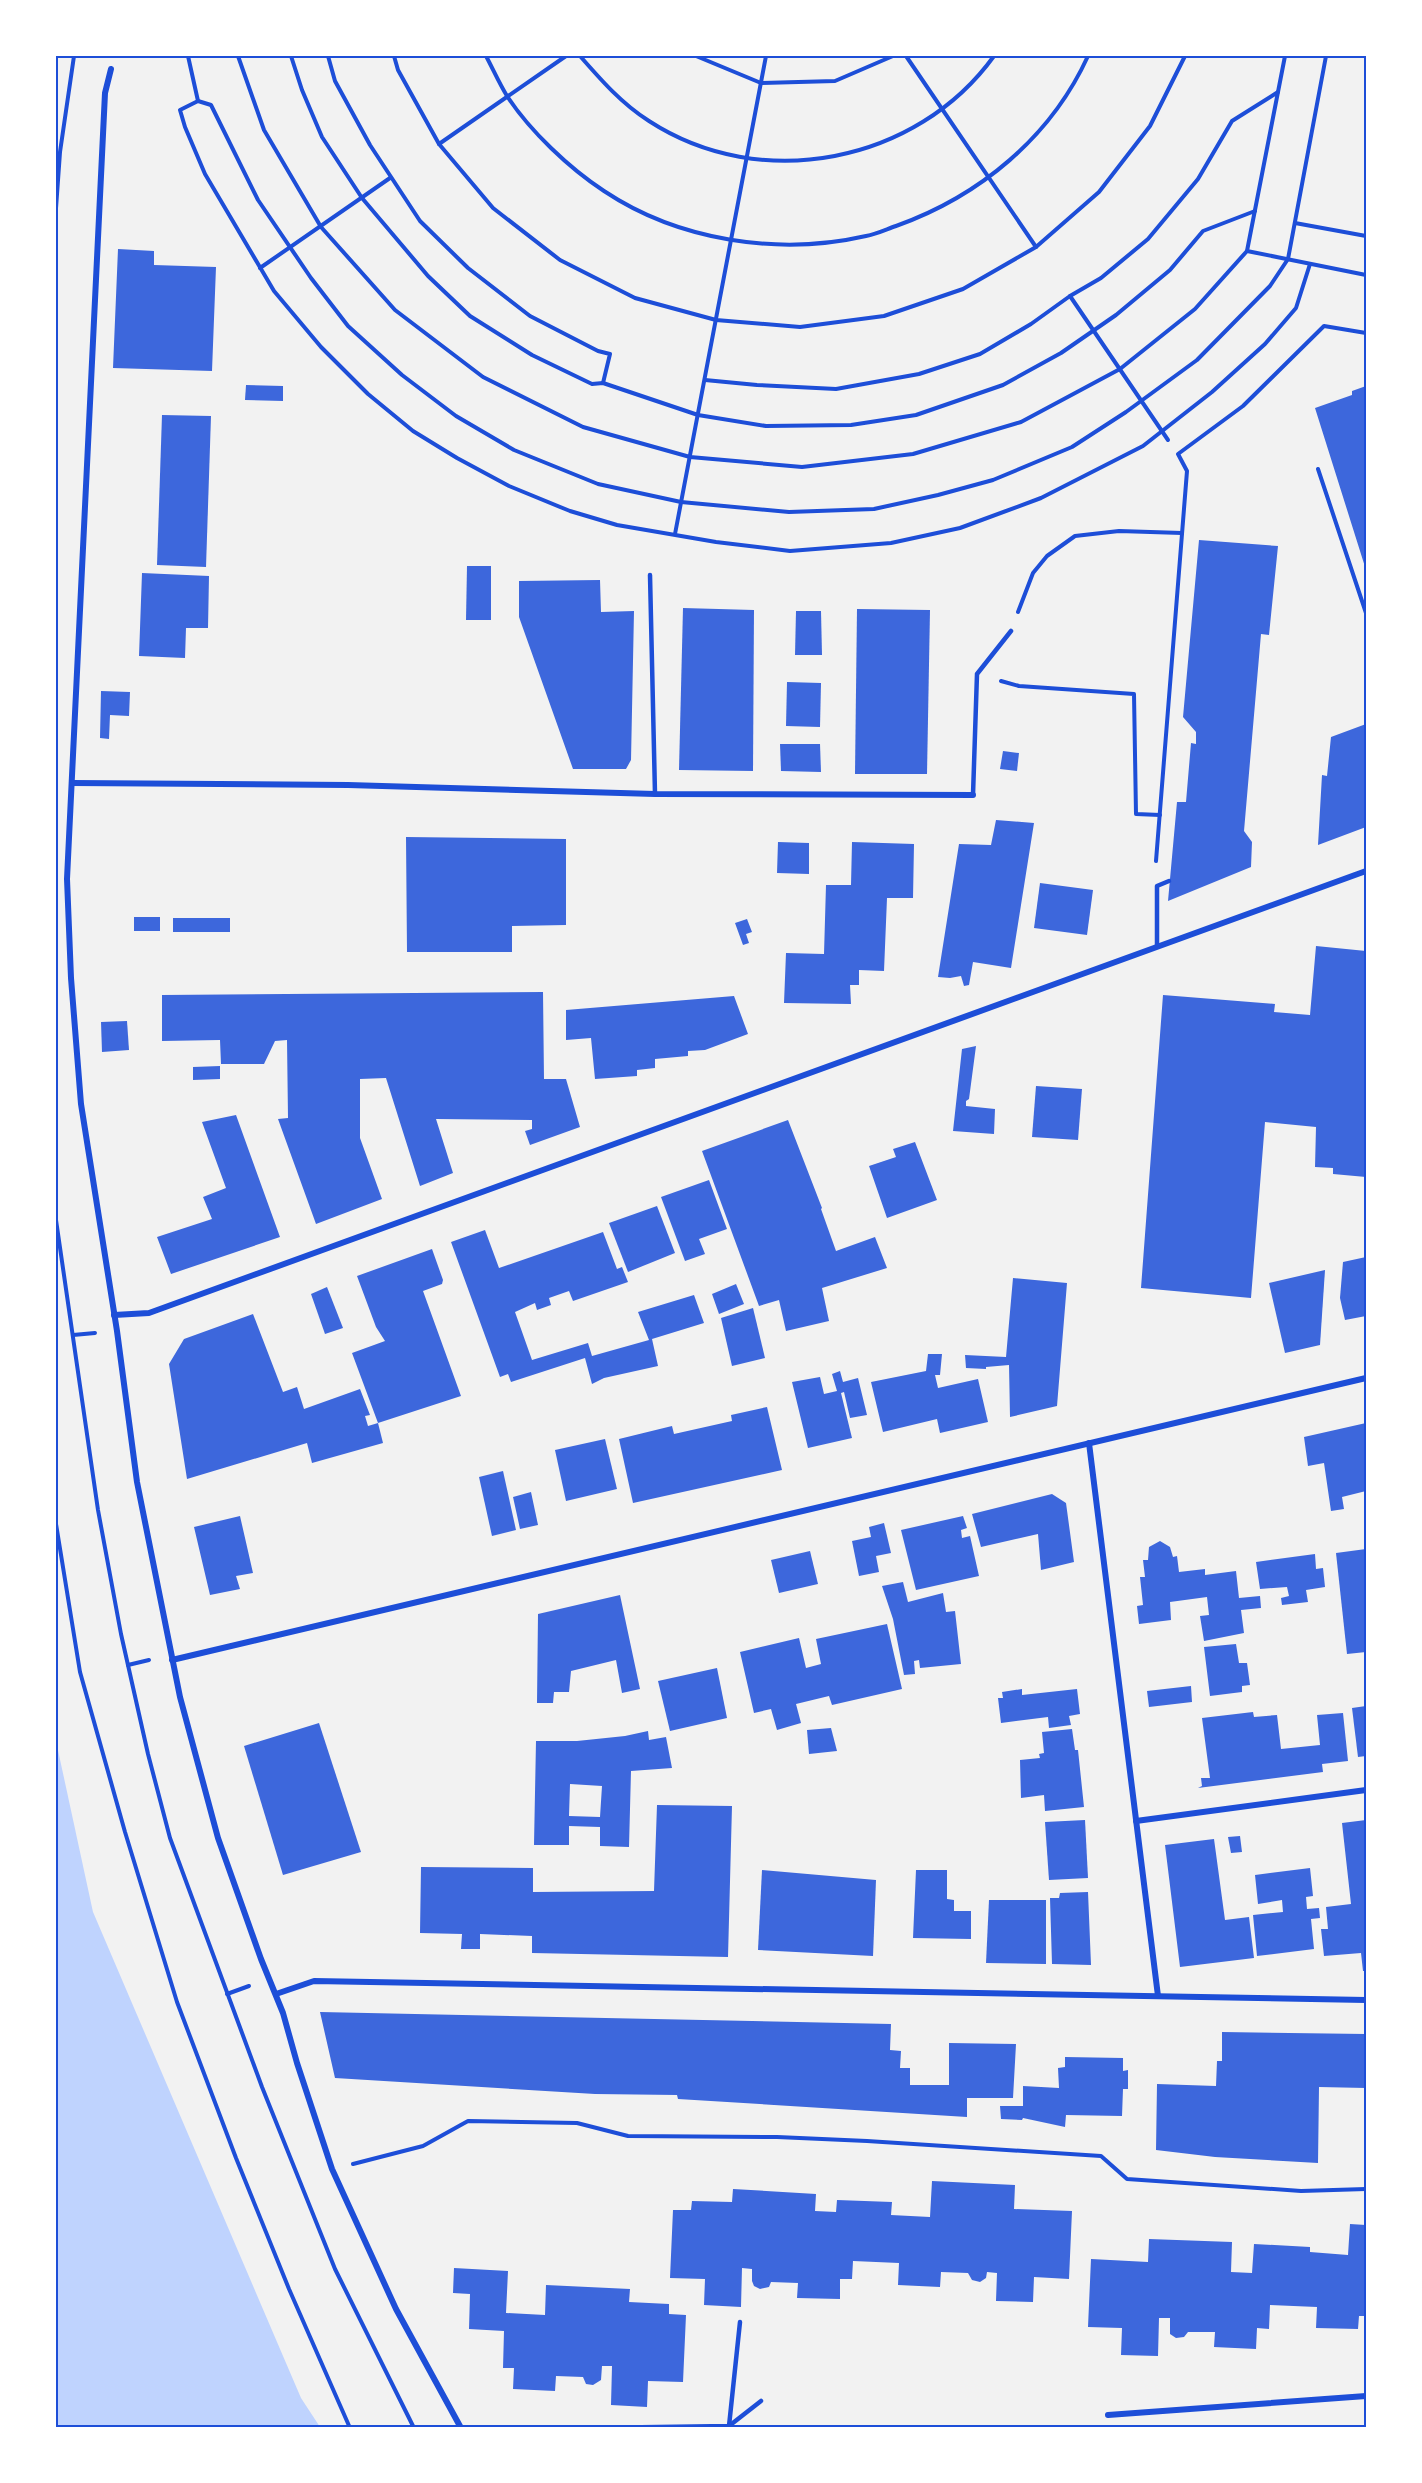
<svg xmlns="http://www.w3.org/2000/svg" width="1422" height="2483" viewBox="0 0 1422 2483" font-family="'Roboto Condensed',sans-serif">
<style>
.water{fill:#bfd3fe}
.building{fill:#3d67dc;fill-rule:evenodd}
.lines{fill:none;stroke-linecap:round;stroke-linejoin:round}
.path{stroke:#1d4ed8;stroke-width:4}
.service{stroke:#1d4ed8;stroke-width:4.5}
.minor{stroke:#1d4ed8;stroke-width:6}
.neatline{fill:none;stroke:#1d4ed8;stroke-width:2}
</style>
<rect width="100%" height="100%" fill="#f2f2f2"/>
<!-- water -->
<path class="water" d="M56 1741 93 1912 301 2398 320 2427H56Z"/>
<!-- building -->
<g class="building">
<path d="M118 249 154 251V265L216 267 212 371 113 368Z"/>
<path d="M246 385 283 386V401L245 400Z"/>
<path d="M1366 386V570L1315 408 1352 395V391Z"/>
<path d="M162 415 211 416 206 567 157 565Z"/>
<path d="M1199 540 1278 546 1269 635 1261 634 1244 831 1252 842 1251 867 1168 901 1177 802H1186L1191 743 1196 744V732L1183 717Z"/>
<path d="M467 566H491V620H466Z"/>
<path d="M142 573 209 576 208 628H186L185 658 139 656Z"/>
<path d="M600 580 601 612 634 611 631 760 626 769H573L519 617V581Z"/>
<path d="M683 608 754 610 753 771 679 770Z"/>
<path d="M857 609 930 610 927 774H855Z"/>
<path d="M796 611H821L822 655H795Z"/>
<path d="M787 682 821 683 820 727 786 726Z"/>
<path d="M101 691 130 692 129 716 110 715 109 739 100 738Z"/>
<path d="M1366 724V827L1318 845 1322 775 1327 776 1331 737Z"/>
<path d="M780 744H820L821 772 781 771Z"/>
<path d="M1003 751 1019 753 1017 771 1000 769Z"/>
<path d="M996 820 1034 823 1011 968 973 962 969 985 964 986 961 976 950 978 938 977 959 844 991 845Z"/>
<path d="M406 837 566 839V925L512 926V952H407Z"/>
<path d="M778 842 809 843V874L777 873Z"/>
<path d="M852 842 914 844 913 898H887L884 971 859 970V985H850L851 1004 784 1003 786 953 824 954 826 885H851Z"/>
<path d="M1040 883 1093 890 1087 935 1034 928Z"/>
<rect x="134" y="917" width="26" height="14"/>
<rect x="173" y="918" width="57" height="14"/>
<path d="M747 919 752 932 746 934 749 943 743 945 735 923Z"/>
<path d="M1316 946 1366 951V1177L1333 1174V1168L1315 1167 1316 1127 1265 1122 1251 1298 1141 1288 1163 995 1275 1004 1274 1012 1310 1015Z"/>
<path d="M543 992 544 1079H566L580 1127 530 1145 525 1131 532 1129V1120L436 1119 453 1173 420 1186 386 1078 360 1079V1138L382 1199 316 1224 278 1119 288 1118 287 1040 275 1041 264 1064H221L220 1040 162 1041V995Z"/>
<path d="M734 996 748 1034 705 1050 688 1051V1056L655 1059V1068L637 1070V1076L595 1079 591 1038 566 1040V1010Z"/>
<path d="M127 1021 129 1050 102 1052 101 1022Z"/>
<path d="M976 1046 969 1099 966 1101V1106L995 1109 994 1134 953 1131 962 1049Z"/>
<path d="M220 1066V1079L193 1080V1067Z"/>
<path d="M1036 1086 1082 1089 1078 1140 1032 1137Z"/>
<path d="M236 1115 280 1237 171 1274 157 1237 212 1219 203 1197 226 1188 202 1122Z"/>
<path d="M788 1120 822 1208 821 1209 836 1251 875 1237 887 1268 822 1288 829 1321 786 1331 779 1300 759 1306 702 1151Z"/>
<path d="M915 1142 937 1200 887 1218 869 1166 896 1157 893 1149Z"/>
<path d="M709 1180 727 1229 699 1239 705 1254 685 1261 661 1197Z"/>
<path d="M657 1206 675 1253 628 1272 609 1223Z"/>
<path d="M485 1230 499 1268 603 1232 617 1269 622 1267 628 1282 573 1301 569 1291 549 1298 551 1305 537 1310 535 1303 515 1312 532 1360 588 1343 592 1356 649 1340 638 1312 694 1295 704 1323 652 1339 658 1366 604 1378 592 1384 585 1358 511 1382 508 1374 500 1377 451 1242Z"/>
<path d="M432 1249 443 1280 442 1284 423 1291 461 1396 378 1423 352 1353 385 1341 376 1327 357 1276Z"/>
<path d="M1366 1257V1316L1345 1320 1340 1298 1343 1262Z"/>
<path d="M1325 1270 1320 1345 1285 1353 1269 1283Z"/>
<path d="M1013 1278 1067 1283 1057 1406 1010 1417 1009 1365 986 1367V1369L966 1368 965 1355 1006 1357Z"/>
<path d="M736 1284 744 1304 719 1314 712 1294Z"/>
<path d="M327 1287 343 1328 325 1334 311 1294Z"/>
<path d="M753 1308 765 1358 732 1366 721 1318Z"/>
<path d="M253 1314 283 1392 297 1387 304 1409 360 1389 370 1415 365 1416 368 1426 378 1423 383 1443 312 1463 307 1443 187 1479 169 1364 184 1339Z"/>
<path d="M928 1354H942L940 1375H935L938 1388 978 1379 988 1422 940 1433 937 1419 883 1432 871 1382 926 1371Z"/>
<path d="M840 1371 843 1382 858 1378 867 1415 850 1418 844 1392 841 1393 852 1438 808 1448 792 1382 820 1377 824 1394 837 1391 832 1374Z"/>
<path d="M767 1407 782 1470 633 1503 619 1439 672 1426 674 1434 732 1421 731 1415Z"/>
<path d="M1366 1423V1491L1342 1497 1344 1509 1331 1511 1324 1463 1308 1466 1304 1437Z"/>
<path d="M605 1439 617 1489 566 1501 555 1450Z"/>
<path d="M503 1471 516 1530 492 1536 479 1477Z"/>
<path d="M531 1492 538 1525 520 1529 513 1497Z"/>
<path d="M1052 1494 1066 1503 1074 1562 1041 1570 1038 1534 981 1547 972 1514Z"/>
<path d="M240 1516 253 1573 236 1576 240 1589 210 1595 194 1527Z"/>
<path d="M963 1516 967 1528 961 1530 962 1538 970 1536 979 1576 916 1590 901 1530Z"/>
<path d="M884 1523 891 1553 876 1556 879 1572 859 1576 852 1541 871 1537 869 1527Z"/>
<path d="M1160 1541 1170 1547 1173 1557 1177 1556 1179 1572 1205 1569V1575L1236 1571 1239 1598 1260 1596 1261 1608 1241 1610 1244 1633 1204 1641 1200 1616 1209 1615 1207 1597 1170 1602 1171 1620 1139 1624 1137 1606 1143 1605 1140 1577H1145L1143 1560H1148L1149 1547Z"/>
<path d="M1366 1549V1652L1347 1654 1336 1553Z"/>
<path d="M810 1551 818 1584 779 1593 771 1560Z"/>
<path d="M1315 1554 1316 1569 1323 1568 1325 1587 1306 1590 1308 1602 1282 1605 1281 1598 1289 1596 1287 1587 1260 1589 1256 1562Z"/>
<path d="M903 1582 908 1602 943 1593 946 1612 955 1611 961 1664 920 1668 919 1660 914 1661 915 1674 904 1675 893 1619 882 1586Z"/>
<path d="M620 1595 640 1689 622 1693 616 1660 571 1671 569 1692H554L553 1703H537L538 1614Z"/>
<path d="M887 1624 902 1689 832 1705 829 1696 796 1704 801 1723 777 1730 771 1709 754 1713 740 1652 799 1638 806 1668 821 1664 816 1639Z"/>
<path d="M1236 1644 1239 1663H1247L1250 1685 1242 1686V1692L1210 1696 1204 1647Z"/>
<path d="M717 1668 727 1718 670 1731 658 1681Z"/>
<path d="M1191 1686 1192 1702 1149 1707 1147 1691Z"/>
<path d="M1022 1689V1695L1077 1689 1080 1714 1069 1716 1071 1725 1049 1728 1048 1717 1001 1723 998 1698H1003L1002 1692Z"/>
<path d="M1366 1706V1756L1358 1757 1352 1708Z"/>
<path d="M1253 1712 1254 1717 1277 1715 1281 1749 1320 1745 1317 1715 1343 1713 1348 1761 1322 1764 1323 1772 1198 1788 1202 1786 1201 1778H1210L1202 1718Z"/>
<path d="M319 1723 361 1852 283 1875 244 1746Z"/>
<path d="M831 1728 837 1751 809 1754 807 1730Z"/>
<path d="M1072 1729 1075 1750H1078L1084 1807 1045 1811 1044 1795 1021 1798 1020 1760 1040 1758 1039 1754 1044 1753 1042 1732Z"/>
<path d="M648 1731 649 1740 666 1737 672 1768 631 1771 629 1847 600 1846V1827L569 1826V1845H534L536 1741H577L625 1736ZM570 1784 602 1786 600 1817 569 1816Z"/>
<path d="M657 1805 732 1806 728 1957 532 1953V1936L480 1934V1949H461L462 1934 420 1933 421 1867 533 1868V1892L654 1891Z"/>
<path d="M1085 1820 1088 1878 1049 1880 1045 1822Z"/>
<path d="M1366 1820V1971H1363L1361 1953 1324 1956 1321 1929H1328L1326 1907 1351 1904 1342 1823Z"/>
<path d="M1240 1836 1242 1852 1231 1853 1228 1837Z"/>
<path d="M1214 1839 1225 1920 1249 1917 1254 1958 1180 1967 1165 1845Z"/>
<path d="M1310 1868 1313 1896 1306 1897 1307 1909 1319 1908 1320 1918 1311 1919 1314 1949 1257 1956 1253 1915 1283 1912 1282 1900 1258 1904 1255 1875Z"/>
<path d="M762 1870 876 1880 873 1956 758 1950Z"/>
<path d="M916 1870H947V1899L954 1900V1911H971V1939L913 1938Z"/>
<path d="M1088 1892 1091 1965 1052 1964 1050 1898H1059L1060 1893Z"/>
<path d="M989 1900H1046V1964L986 1963Z"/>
<path d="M320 2012 891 2024 890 2050 901 2051 900 2068H910V2085H949V2043L1016 2044 1013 2098H967V2117L678 2099 677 2095 595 2094 335 2078Z"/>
<path d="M1222 2032 1366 2034V2088L1319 2087 1318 2163 1215 2157 1156 2150 1157 2084 1216 2086 1217 2061H1222Z"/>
<path d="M1065 2057 1123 2058V2071L1128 2070V2089H1123L1122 2116 1066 2115 1065 2127 1023 2118 1022 2120 1001 2119 1000 2106H1023V2086L1059 2088 1058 2068 1065 2067Z"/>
<path d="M932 2181 1015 2185 1014 2209 1072 2211 1069 2279 1034 2277 1033 2302 996 2301 997 2273 987 2272 986 2278 980 2282 972 2280 968 2273 941 2272 940 2287 898 2285 899 2263 853 2261 852 2279H840V2299L797 2298 798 2283 771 2282 769 2287 760 2289 754 2286 752 2281V2269L742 2268 741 2307 704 2305 705 2279 670 2278 673 2210H691L692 2201 732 2202 733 2189 816 2194 815 2211 836 2212 837 2200 892 2202 891 2215 930 2217Z"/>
<path d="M1350 2224 1366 2225V2316H1359L1358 2329 1316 2328 1317 2307 1270 2305 1269 2329 1257 2328 1256 2349 1214 2347 1215 2332H1188L1184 2337 1176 2338 1170 2334V2318H1159L1158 2356 1121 2355 1122 2328 1088 2327 1091 2259 1148 2262 1149 2239 1232 2242 1231 2272 1252 2273 1254 2244 1310 2247V2252L1348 2255Z"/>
<path d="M454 2268 508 2271 506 2313 545 2315 546 2285 630 2289 629 2302 669 2304V2314L686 2315 683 2382 648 2381 647 2407 611 2405 612 2366H602L601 2380 593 2385 586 2384 583 2377 556 2376 555 2391 513 2389 514 2368H503L504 2331 469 2329 470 2294 453 2293Z"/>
</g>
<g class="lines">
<!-- path -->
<g class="path">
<path d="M188 56 198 101 180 110 185 127 205 174 274 291 321 347 368 394 413 431 457 458 509 486 570 511 617 525 716 542 790 551 891 543 960 528 1041 498 1143 446 1212 392 1265 344 1296 308 1310 264"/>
<path d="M238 56 264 130 321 227 395 310 483 377 583 427 690 457 802 467 913 454 1021 422 1120 369 1195 309 1247 251"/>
<path d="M291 56 302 90 322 137 362 198 428 276 470 316 532 355 592 384 603 383 698 415 766 426 851 425 916 415 1003 385 1061 353 1116 315 1170 270 1203 231 1255 211"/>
<path d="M328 56 335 81 370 145 420 221 468 268 530 316 598 351 610 354 603 383"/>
<path d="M394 56 398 70 439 144 493 208 560 260 635 298 716 320 800 327 884 316 963 289 1036 247 1099 192 1150 126 1185 56"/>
<path d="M486 56C493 69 499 83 507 96 530 131 569 168 604 191 679 241 779 256 866 236 877 234 887 229 896 226 980 196 1051 137 1088 56"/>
<path d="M580 56C601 80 622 104 649 121 761 194 917 163 994 56"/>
<path d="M696 56 761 83 835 81 893 56"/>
<path d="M906 56 1036 247"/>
<path d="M1285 56 1247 251 1366 275"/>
<path d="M198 101 211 105 258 200 311 278 348 326 402 375 456 416 514 450 598 484 681 502 789 512 874 509 938 495 993 480 1072 447 1126 412 1197 360 1270 286 1288 259 1326 56"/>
<path d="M439 144 566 56"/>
<path d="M56 208 60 152 74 56"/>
<path d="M1295 223 1366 236"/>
<path d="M260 268 390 178"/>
<path d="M1070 296 1168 440"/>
<path d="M705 380 757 385 836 389 919 374 980 354 1031 324 1070 296 1101 278 1148 239 1198 179 1232 121 1278 92"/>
<path d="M1318 469 1366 613"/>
<path d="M675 534 766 56"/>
<path d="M1018 612 1033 573 1047 556 1075 536 1119 531 1182 533"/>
<path d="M1001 681 1019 686 1134 694 1136 814 1160 815"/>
<path d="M1156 861 1187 471 1178 454 1243 406 1324 326 1366 333"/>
<path d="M56 1220 98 1510 121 1634 148 1754 170 1838 262 2087 335 2269 414 2428"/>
<path d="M73 1335 95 1333"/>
<path d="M56 1524 80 1672 125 1832 177 2002 236 2158 289 2289 350 2428"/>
<path d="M128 1665 149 1660"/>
<path d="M227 1994 249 1986"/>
<path d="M353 2164 423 2146 468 2121 577 2123 628 2136 777 2137 867 2141 1101 2156 1127 2179 1301 2191 1366 2189"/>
</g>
<!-- service -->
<g class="service">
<path d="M650 575 655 794"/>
<path d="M973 795 977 674 1011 631"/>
<path d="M1157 947V886L1169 881"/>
<path d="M729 2426 740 2322"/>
<path d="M588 2428 729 2426 761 2401"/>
</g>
<!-- minor -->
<g class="minor">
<path d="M111 69 105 93 67 879 71 978 81 1104 117 1331 137 1482 180 1697 218 1838 261 1959 283 2013 297 2063 332 2169 396 2309 461 2428"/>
<path d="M72 783 348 785 655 794 973 795"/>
<path d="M114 1315 149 1313 1366 871"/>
<path d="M1089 1443 1158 1996"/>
<path d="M172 1660 1366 1378"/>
<path d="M1136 1821 1366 1790"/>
<path d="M276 1994 314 1981 1366 2000"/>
<path d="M1108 2415 1366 2396"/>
</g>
</g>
<!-- border -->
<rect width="1422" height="2483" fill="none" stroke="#ffffff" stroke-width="114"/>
<rect x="57" y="57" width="1308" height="2369" class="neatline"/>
</svg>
